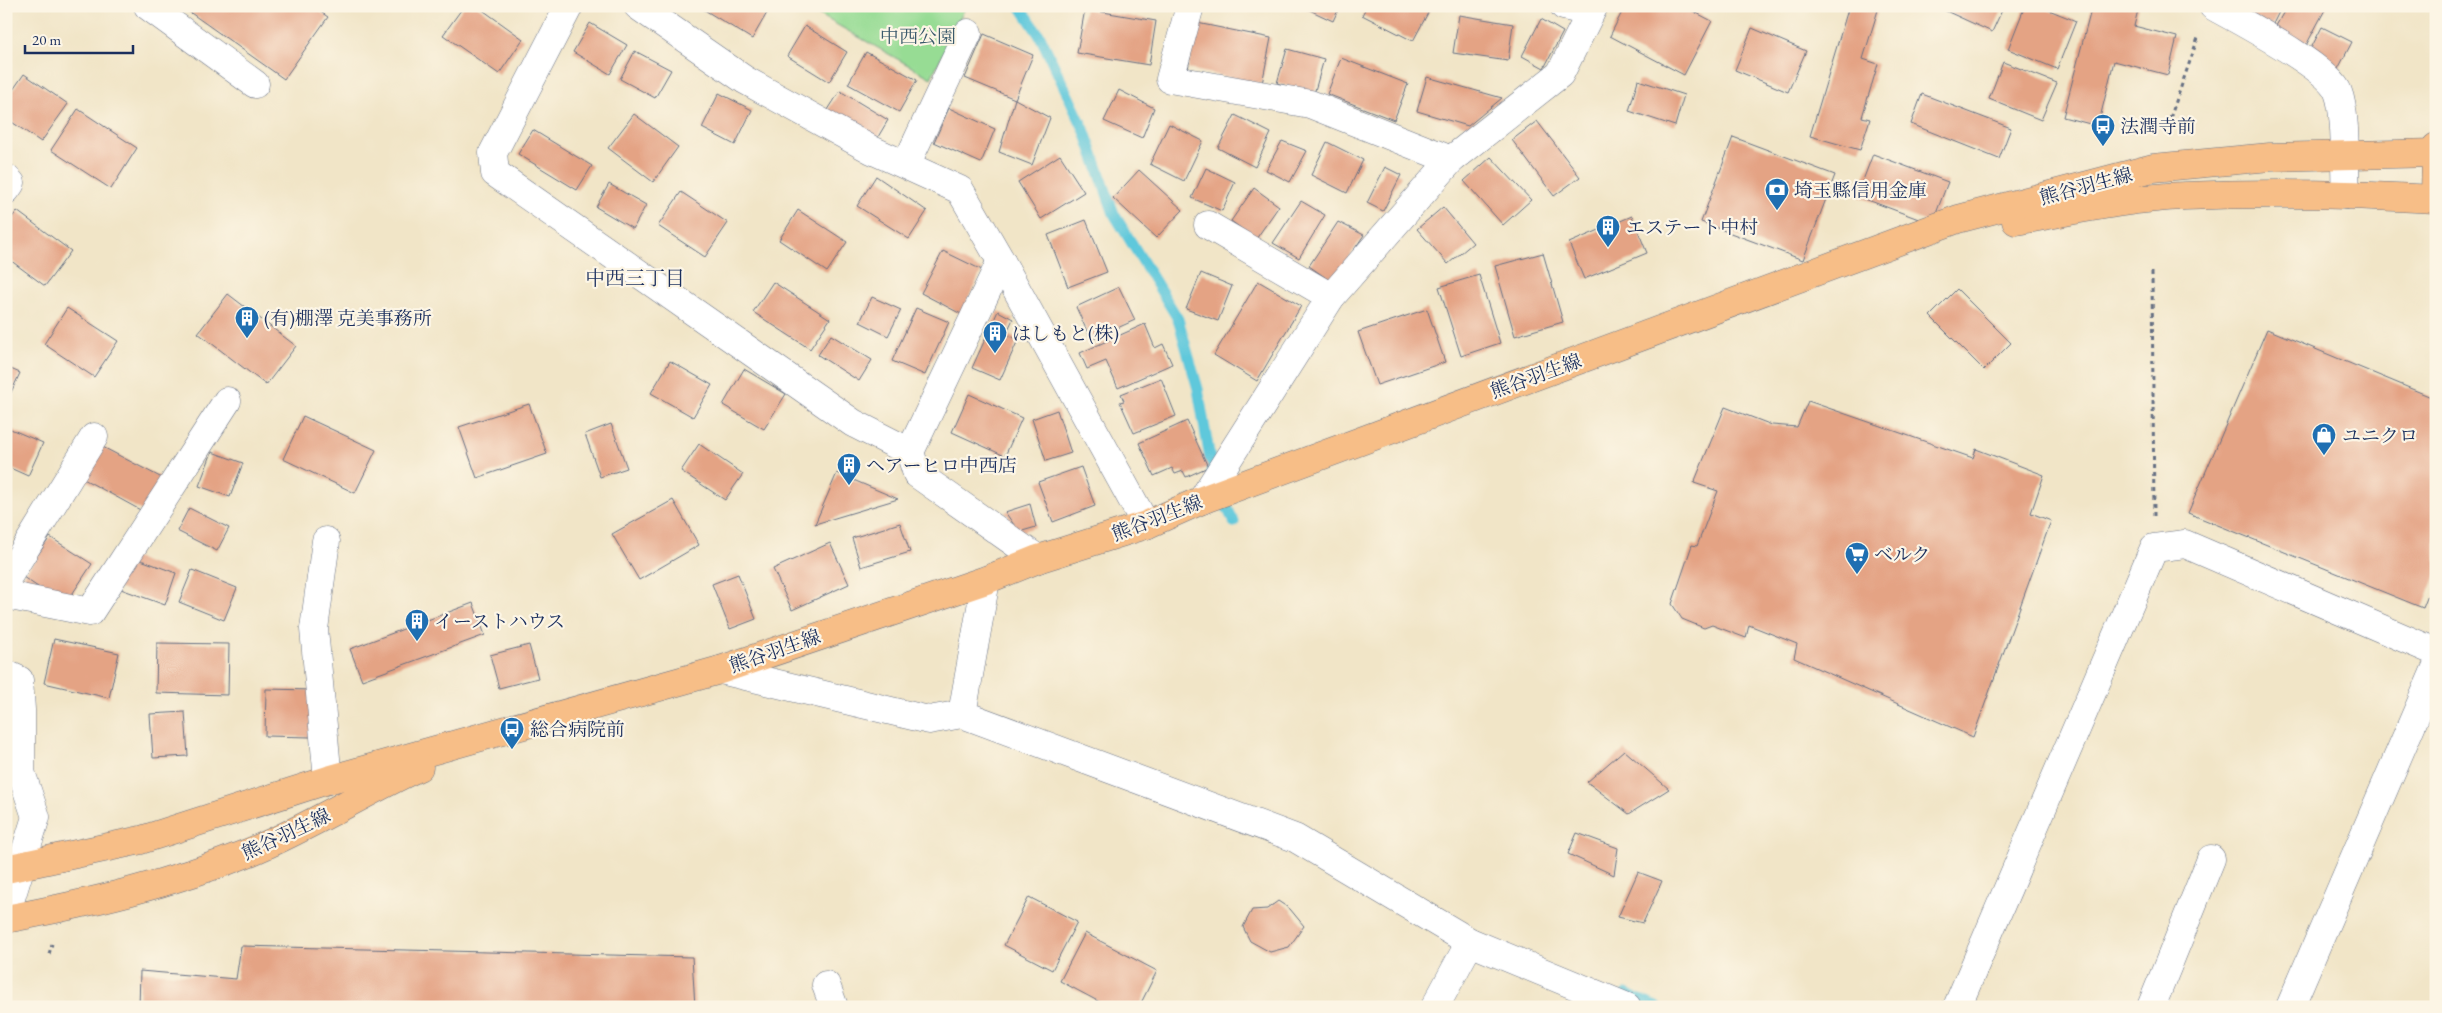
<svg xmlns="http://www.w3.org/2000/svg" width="2442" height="1013" viewBox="0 0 2442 1013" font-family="'EB Garamond','Noto Serif JP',serif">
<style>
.green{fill:#97dc94;stroke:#598679}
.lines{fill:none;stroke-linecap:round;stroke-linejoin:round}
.stream{stroke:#5fc8db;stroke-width:11}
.building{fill:#e4a384}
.minor-casing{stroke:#666f83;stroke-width:29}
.major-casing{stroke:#666f83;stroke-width:29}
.path{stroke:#666f83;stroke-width:3;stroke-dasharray:4 4;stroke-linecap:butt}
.minor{stroke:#fff;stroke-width:28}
.major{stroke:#f7be87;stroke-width:28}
.labels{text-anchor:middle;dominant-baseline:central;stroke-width:4.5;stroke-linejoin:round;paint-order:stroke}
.park-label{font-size:19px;fill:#3a5a6c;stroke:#fcf5e5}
.poi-label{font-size:19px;fill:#1b2f5e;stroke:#fcf5e5;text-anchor:start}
.street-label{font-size:19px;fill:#1b2f5e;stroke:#fcf5e5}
.neighbourhood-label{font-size:20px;fill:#1b2f5e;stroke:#fcf5e5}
</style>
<rect width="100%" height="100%" fill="#fcf5e5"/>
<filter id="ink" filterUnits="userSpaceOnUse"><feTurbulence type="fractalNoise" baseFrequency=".02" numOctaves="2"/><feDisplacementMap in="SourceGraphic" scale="10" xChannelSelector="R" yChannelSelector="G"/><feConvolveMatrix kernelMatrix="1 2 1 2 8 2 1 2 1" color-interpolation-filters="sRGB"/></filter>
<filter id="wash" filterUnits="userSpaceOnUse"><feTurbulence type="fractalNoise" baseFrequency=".0096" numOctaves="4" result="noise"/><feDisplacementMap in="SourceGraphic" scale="20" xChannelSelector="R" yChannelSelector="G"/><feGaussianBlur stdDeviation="1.12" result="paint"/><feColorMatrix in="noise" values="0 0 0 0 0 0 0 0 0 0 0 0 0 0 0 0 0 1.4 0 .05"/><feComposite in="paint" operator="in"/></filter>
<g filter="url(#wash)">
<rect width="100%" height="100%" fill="#f1e5c7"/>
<!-- green -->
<path class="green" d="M804 6H966L931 78Z"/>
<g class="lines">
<!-- stream -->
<g class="stream">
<path d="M1020 6 1040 36 1084 129 1114 214 1178 319 1198 389 1213 476"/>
<path d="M1220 493 1234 522"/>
<path d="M1626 994 1656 1007"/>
</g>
</g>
<g id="blocks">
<!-- building -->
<g class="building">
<path d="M181 6H312L328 17 284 79Z"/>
<path d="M464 6H477L523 39 499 74 443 35Z"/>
<path d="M698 6H771L752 39Z"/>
<path d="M1301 6H1340L1333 21Z"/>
<path d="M1367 6H1420L1429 11 1413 41 1362 15Z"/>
<path d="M1625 6H1683L1712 21 1684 75 1610 36Z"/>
<path d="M1849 6H1865L1878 10 1863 59 1878 64 1862 117 1870 119 1860 150 1810 136Z"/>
<path d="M1935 6H2004L1992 32Z"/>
<path d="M2025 6H2039L2076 21 2057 69 2008 49Z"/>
<path d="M2092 6H2139L2134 26 2177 37 2168 75 2114 61 2098 126 2063 117Z"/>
<path d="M2235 6H2282L2271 28Z"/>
<path d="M2287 6H2327L2303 51 2271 35Z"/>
<path d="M1085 9 1156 21 1149 65 1077 53Z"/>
<path d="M1459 15 1513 24 1508 61 1453 53Z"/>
<path d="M1541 19 1563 32 1544 68 1522 56Z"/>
<path d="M590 23 627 45 610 74 573 52Z"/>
<path d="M1197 23 1271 38 1262 84 1188 69Z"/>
<path d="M805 26 847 52 829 82 787 56Z"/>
<path d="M2322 27 2352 42 2338 69 2308 54Z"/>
<path d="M1752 28 1806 51 1788 92 1735 70Z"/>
<path d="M984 34 1033 55 1015 99 965 78Z"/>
<path d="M1287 49 1324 59 1314 94 1277 83Z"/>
<path d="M635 51 671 70 655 98 620 79Z"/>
<path d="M866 52 917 80 899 112 848 84Z"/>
<path d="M1341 58 1408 84 1394 120 1327 94Z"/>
<path d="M2003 62 2057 83 2041 120 1989 99Z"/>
<path d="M24 74 68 104 41 142 6 118V100Z"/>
<path d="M1427 77 1502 98 1468 126 1417 111Z"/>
<path d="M1638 80 1684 95 1675 126 1629 111Z"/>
<path d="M1119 90 1154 108 1142 138 1104 121Z"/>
<path d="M840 91 888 120 875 142 826 113Z"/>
<path d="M719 93 752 110 735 145 702 128Z"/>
<path d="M1922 94 2011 128 1999 159 1911 124Z"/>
<path d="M1015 99 1050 118 1032 165 999 152Z"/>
<path d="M949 108 995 129 981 163 934 142Z"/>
<path d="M78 109 137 148 111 189 51 150Z"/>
<path d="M634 114 678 147 653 182 608 148Z"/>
<path d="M1235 115 1271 133 1255 167 1218 148Z"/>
<path d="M1537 121 1580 177 1554 196 1512 140Z"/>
<path d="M1169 124 1203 141 1184 181 1150 164Z"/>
<path d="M533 130 592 166 577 190 518 154Z"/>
<path d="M1733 137 1835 175 1803 260 1701 222Z"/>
<path d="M1282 141 1307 151 1290 182 1266 170Z"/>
<path d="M1327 142 1363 160 1347 193 1311 175Z"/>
<path d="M1873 154 1948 182 1932 224 1857 196Z"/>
<path d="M1060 155 1084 192 1041 219 1018 182Z"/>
<path d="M1491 157 1531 200 1503 225 1464 181Z"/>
<path d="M1385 167 1401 175 1383 211 1367 203Z"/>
<path d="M1206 168 1235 182 1222 211 1192 198Z"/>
<path d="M1139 170 1183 210 1156 238 1113 198Z"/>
<path d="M876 176 927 211 909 239 857 206Z"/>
<path d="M609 184 646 205 633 229 596 207Z"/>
<path d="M1254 188 1279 206 1256 239 1231 221Z"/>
<path d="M681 192 728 223 705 257 658 226Z"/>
<path d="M1301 201 1325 215 1299 258 1273 243Z"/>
<path d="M1443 207 1473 243 1448 264 1417 229Z"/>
<path d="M798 210 847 242 827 272 779 240Z"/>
<path d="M17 211 71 251 45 286 6 257V225Z"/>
<path d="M1632 216 1647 253 1584 279 1569 243Z"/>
<path d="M1086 220 1107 272 1068 287 1048 235Z"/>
<path d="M1338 222 1364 235 1332 282 1309 266Z"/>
<path d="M943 251 982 270 961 314 921 293Z"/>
<path d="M1543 253 1563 322 1515 336 1495 266Z"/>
<path d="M1201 273 1232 286 1218 321 1186 309Z"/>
<path d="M1479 275 1500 343 1461 356 1439 287Z"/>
<path d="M1258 281 1301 306 1257 381 1214 355Z"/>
<path d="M773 282 830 319 810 349 753 312Z"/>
<path d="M1119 287 1135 320 1091 340 1076 307Z"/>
<path d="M1957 289 2011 343 1984 370 1930 316Z"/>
<path d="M228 294 296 346 266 385 198 333Z"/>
<path d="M872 297 901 310 888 336 860 322Z"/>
<path d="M67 308 118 341 94 377 44 344Z"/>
<path d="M916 308 949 322 925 375 892 361Z"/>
<path d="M1427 309 1445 362 1377 385 1358 332Z"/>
<path d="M998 311 1013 319 1006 334 1018 340 1000 380 972 368Z"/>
<path d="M1145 324 1155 348 1163 344 1172 364 1118 388 1106 361 1087 369 1080 353Z"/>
<path d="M2267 329 2436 399V575L2423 608 2188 513Z"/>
<path d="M831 335 872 360 859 381 818 355Z"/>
<path d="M670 361 712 385 693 417 651 393Z"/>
<path d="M6 367 20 373 6 403Z"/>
<path d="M744 369 786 394 764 429 723 405Z"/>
<path d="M1161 378 1176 416 1134 433 1120 402 1124 401 1121 394Z"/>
<path d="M969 394 1022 418 1005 456 952 432Z"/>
<path d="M1808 401 1973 458 1976 449 2044 475 2031 513 2051 521 1973 737 1794 658 1797 644 1749 625 1746 638 1712 625 1704 628 1682 619 1672 604 1692 545 1697 546 1718 491 1694 483 1725 407 1772 425 1797 427Z"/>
<path d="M529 404 547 454 477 478 459 427Z"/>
<path d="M1057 410 1071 453 1046 461 1032 419Z"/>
<path d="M303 416 376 450 355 493 283 459Z"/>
<path d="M1187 421 1208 467 1186 477 1183 471 1175 474 1172 468 1154 476 1139 443Z"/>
<path d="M611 424 627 468 600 477 585 434Z"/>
<path d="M6 427 43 443 28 476 8 467 6 471Z"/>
<path d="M97 444 162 478 144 512 80 477Z"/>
<path d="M699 444 743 474 725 500 681 471Z"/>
<path d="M212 452 243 463 230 497 199 486Z"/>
<path d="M1081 467 1095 506 1053 522 1038 482Z"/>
<path d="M837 473 898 499 815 524Z"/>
<path d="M673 500 699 545 639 580 612 534Z"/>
<path d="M1030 504 1036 527 1019 532 1005 512Z"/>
<path d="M189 508 229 528 217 551 177 531Z"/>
<path d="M900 523 910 552 861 567 852 538Z"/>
<path d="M50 537 92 564 65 605 23 577Z"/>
<path d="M830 543 849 584 792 610 773 569Z"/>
<path d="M130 556 176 573 165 605 118 588Z"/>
<path d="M192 570 237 588 224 620 179 602Z"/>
<path d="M738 574 756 619 730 629 712 584Z"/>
<path d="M473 603 485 635 362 680 350 649Z"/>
<path d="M54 639 119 653 109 698 44 683Z"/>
<path d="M157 643 229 644 228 695 156 693Z"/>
<path d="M529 645 538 678 499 688 490 655Z"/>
<path d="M266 689 312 690 311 737 265 736Z"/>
<path d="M185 712 188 756 153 758 150 714Z"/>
<path d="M1624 750 1669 789 1629 814 1587 782Z"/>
<path d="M1577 833 1618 848 1614 875 1568 854Z"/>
<path d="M1638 872 1662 881 1643 923 1618 917Z"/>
<path d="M1029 897 1077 922 1052 970 1004 945Z"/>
<path d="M1278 901 1290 909 1304 926 1289 947 1270 952 1250 941 1243 927 1252 910 1267 909Z"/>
<path d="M1085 933 1157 971 1139 1007H1109L1060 981Z"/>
<path d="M241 946 692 957 695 1007H139L140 971 236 979Z"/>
</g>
</g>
</g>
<g filter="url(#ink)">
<use href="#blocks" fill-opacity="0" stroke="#666f83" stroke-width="1"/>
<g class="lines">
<defs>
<g id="minor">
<path d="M148 6 255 84"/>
<path d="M569 6 493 153 495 173 853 423 910 452"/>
<path d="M638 6 745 80 872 150 960 190 1001 261 1146 525"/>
<path d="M1190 6 1170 79 1310 104 1451 160"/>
<path d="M1564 6 1590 12"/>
<path d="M2213 6C2239 21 2329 67 2338 92 2347 115 2344 168 2346 195"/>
<path d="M906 165 968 33"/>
<path d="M6 178 11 183 6 190"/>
<path d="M1208 225 1331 297"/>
<path d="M1001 261 910 452 917 474 1038 559"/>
<path d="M1202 500 1331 297 1451 160 1560 74 1594 6"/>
<path d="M326 541 314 629 328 780"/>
<path d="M6 580 94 437"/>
<path d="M986 580 962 714 1295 838 1470 942 1627 1007"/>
<path d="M6 595 90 612 227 401"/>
<path d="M720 670 929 720 962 714"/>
<path d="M6 674 19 680 21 710V772L36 817 6 914"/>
<path d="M826 985 834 1007"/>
<path d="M1435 1007 1470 942"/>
<path d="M1957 1007 2154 548 2185 544 2436 652"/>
<path d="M2151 1007 2211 859"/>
<path d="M2290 1007 2436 668"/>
</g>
<g id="major">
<path d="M2435 199 2436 147"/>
<path d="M2016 221C2072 211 2128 198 2185 196 2268 192 2353 194 2436 199"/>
<path d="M6 869 141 840 328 780 720 670 986 580 1038 559 1146 525 1202 500 1958 219 2153 168 2270 157 2436 153"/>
<path d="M6 919C90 903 171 884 250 852 309 828 362 793 419 767"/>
</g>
</defs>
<!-- minor casing -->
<use href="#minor" class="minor-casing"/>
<!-- major casing -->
<use href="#major" class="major-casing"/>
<!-- path -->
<g class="path">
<path d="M2165 133 2199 35"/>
<path d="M2152 272 2154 516"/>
<path d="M49 954 52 944"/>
</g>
<!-- minor -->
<use href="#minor" class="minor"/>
<!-- major -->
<use href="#major" class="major"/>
</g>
</g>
<!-- icons -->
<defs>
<symbol id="bus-pin" viewBox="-11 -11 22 30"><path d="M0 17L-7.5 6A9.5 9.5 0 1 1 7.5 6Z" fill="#1f6fb2" stroke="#fcf5e5"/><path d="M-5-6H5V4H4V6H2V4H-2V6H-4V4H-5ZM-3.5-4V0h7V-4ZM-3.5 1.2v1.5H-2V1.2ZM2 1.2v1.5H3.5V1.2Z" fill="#fff"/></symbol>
<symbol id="bank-pin" viewBox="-11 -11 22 30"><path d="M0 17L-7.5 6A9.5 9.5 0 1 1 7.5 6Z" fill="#1f6fb2" stroke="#fcf5e5"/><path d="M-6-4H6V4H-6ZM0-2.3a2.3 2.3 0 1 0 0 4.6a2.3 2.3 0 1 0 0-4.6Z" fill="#fff"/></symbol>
<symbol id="building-pin" viewBox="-11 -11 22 30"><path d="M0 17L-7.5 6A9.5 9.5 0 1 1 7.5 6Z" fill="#1f6fb2" stroke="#fcf5e5"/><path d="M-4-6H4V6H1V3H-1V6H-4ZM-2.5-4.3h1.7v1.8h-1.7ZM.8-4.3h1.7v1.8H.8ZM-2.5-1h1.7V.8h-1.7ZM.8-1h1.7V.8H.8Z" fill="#fff"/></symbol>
<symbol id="shop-pin" viewBox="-11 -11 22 30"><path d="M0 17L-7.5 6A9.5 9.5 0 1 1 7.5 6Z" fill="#1f6fb2" stroke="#fcf5e5"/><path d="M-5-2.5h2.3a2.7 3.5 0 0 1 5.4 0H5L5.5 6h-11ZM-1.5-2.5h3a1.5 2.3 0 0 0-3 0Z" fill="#fff"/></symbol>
<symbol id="supermarket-pin" viewBox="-11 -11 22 30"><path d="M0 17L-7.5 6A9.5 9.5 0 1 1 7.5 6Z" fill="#1f6fb2" stroke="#fcf5e5"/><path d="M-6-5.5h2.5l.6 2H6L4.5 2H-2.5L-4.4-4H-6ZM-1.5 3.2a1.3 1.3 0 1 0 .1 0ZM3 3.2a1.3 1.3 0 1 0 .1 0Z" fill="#fff"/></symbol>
</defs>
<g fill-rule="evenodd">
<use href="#bus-pin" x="2089" y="112" width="28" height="38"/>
<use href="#bank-pin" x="1763" y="176" width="28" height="38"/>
<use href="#building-pin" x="1594" y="213" width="28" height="38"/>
<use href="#building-pin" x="233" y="304" width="28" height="38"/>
<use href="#building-pin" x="981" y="319" width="28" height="38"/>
<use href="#shop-pin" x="2310" y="421" width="28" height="38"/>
<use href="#building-pin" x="835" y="451" width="28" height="38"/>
<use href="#supermarket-pin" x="1843" y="540" width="28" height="38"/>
<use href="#building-pin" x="403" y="607" width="28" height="38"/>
<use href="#bus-pin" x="498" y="715" width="28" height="38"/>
</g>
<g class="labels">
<!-- park labels -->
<g class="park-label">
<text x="918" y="36">中西公園</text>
</g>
<!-- poi labels -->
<g class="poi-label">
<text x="2120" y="126">法潤寺前</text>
<text x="1794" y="190">埼玉縣信用金庫</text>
<text x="1626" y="227">エステート中村</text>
<text x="264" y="318">(有)棚澤 克美事務所</text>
<text x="1012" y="333">はしもと(株)</text>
<text x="2342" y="435">ユニクロ</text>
<text x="866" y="465">ヘアーヒロ中西店</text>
<text x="1874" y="554">ベルク</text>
<text x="434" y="621">イーストハウス</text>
<text x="530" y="729">総合病院前</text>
</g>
<!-- street labels -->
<g class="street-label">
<text transform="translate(2086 186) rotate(-15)">熊谷羽生線</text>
<text transform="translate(1536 376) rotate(-20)">熊谷羽生線</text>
<text transform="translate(1157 518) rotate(-21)">熊谷羽生線</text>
<text transform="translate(775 651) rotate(-19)">熊谷羽生線</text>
<text transform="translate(286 834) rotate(-25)">熊谷羽生線</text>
</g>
<!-- neighbourhood labels -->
<g class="neighbourhood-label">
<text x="635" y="278">中西三丁目</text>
</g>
</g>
<!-- margin -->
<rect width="2442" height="1013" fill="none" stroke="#fcf5e5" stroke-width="25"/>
<!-- scale -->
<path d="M25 45v8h108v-8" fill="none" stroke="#1b2f5e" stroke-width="2.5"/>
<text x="32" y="45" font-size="15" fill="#1b2f5e" stroke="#fcf5e5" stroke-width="4" paint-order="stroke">20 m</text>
</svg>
